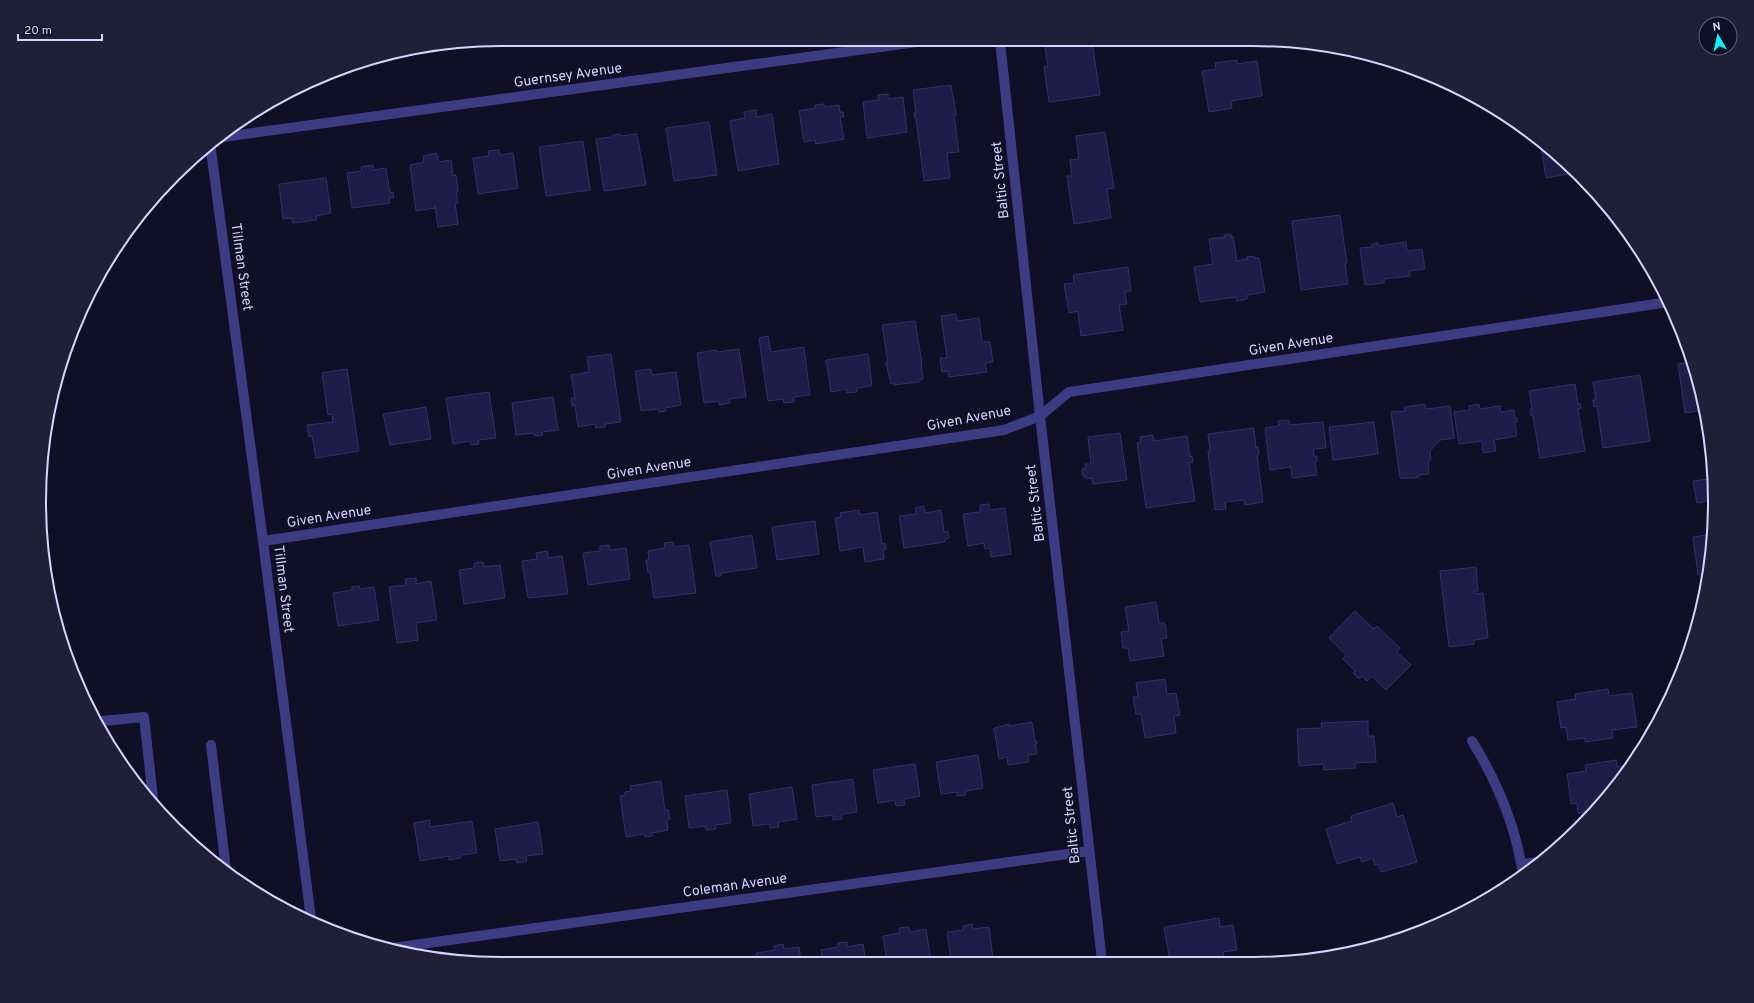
<svg xmlns="http://www.w3.org/2000/svg" width="1754" height="1003" viewBox="0 0 1754 1003" font-family="Overpass,sans-serif">
<style>
.building{fill:#211b47;stroke:#362e72}
.lines{fill:none;stroke-linecap:round;stroke-linejoin:round}
.minor{stroke:#3b3d84;stroke-width:10}
.labels{text-anchor:middle;dominant-baseline:central;stroke-width:3;stroke-linejoin:round;paint-order:stroke}
.street-label{font-size:14px;fill:#d6d4ff;stroke:#110f26}
.rim{fill:none;stroke:#d6d4ff;stroke-width:2}
</style>
<rect width="100%" height="100%" fill="#110f26"/>
<!-- building -->
<g class="building">
<path d="M1092 41 1100 95 1049 102 1044 67H1048L1045 47Z"/>
<path d="M1237 60V64L1257 61 1262 96 1231 101 1232 108 1209 112 1202 71 1216 69 1215 63Z"/>
<path d="M951 85 955 108 956 115H954L959 152 947 153 950 178 924 181 916 118 915 119 914 113H916L913 90Z"/>
<path d="M888 94V99L903 97 907 132 867 138 863 102 879 100 878 95Z"/>
<path d="M824 104V107L839 105 840 112H843L844 117H840L844 139 816 144 815 140 804 142 799 111 815 108V105Z"/>
<path d="M756 110 757 117 772 114 779 164 738 171 730 121 745 118 744 112Z"/>
<path d="M709 122 717 175 674 181 666 128Z"/>
<path d="M1105 132 1114 188 1107 189 1111 218 1074 224 1067 176H1072L1070 160 1079 159 1076 136Z"/>
<path d="M620 134 621 136 637 134 646 185 604 191 596 139 612 137V135Z"/>
<path d="M583 141 590 190 546 196 539 147Z"/>
<path d="M1540 141 1558 154 1575 173 1546 178Z"/>
<path d="M499 150 500 155 513 153 518 188 478 194 473 158 489 156 488 151Z"/>
<path d="M437 153 438 162 451 160 453 176 456 175 458 192H456L458 203H455L458 224 438 227 435 206V208L416 211 410 165 424 162 423 156Z"/>
<path d="M373 165V170L386 168 390 193 393 192 394 198H389L390 203 352 208 347 173 362 171 361 167Z"/>
<path d="M326 178 331 213 316 216 317 220 293 223 292 218 283 219 279 184Z"/>
<path d="M1340 215 1347 263H1345L1348 284 1301 290 1292 221Z"/>
<path d="M1231 234V237L1233 236 1237 261 1242 260V259L1247 260V257L1254 256V258H1259L1265 292 1247 295V299L1237 301 1236 297 1200 302 1194 267 1213 264 1209 239 1225 237 1224 235Z"/>
<path d="M1406 242 1407 251 1422 249 1425 269 1409 271 1410 276 1384 279V283L1365 285 1360 248 1372 247V244L1378 243V246Z"/>
<path d="M1128 267 1131 291 1125 292 1127 304 1119 305 1123 330 1081 336 1078 311 1069 313 1064 284 1074 283 1073 275Z"/>
<path d="M956 314 957 321 979 318 982 342H990L993 362 985 363 987 372 949 377 948 371 942 372 940 358H947L941 316Z"/>
<path d="M915 321 922 363H921L923 379 919 380V382L894 385V383L891 384 887 367 886 362H888L882 325Z"/>
<path d="M768 336 771 352 804 347 810 395 794 397V402L784 403 783 399 768 401 759 338Z"/>
<path d="M739 349 746 397 729 399 730 403 719 405V401L704 403 697 353 717 350V352Z"/>
<path d="M611 354 621 422 605 424V427L596 428 595 424 578 427 575 405 572 406 571 398H575L571 375 589 372 587 357Z"/>
<path d="M868 354 872 386 857 388V392L847 393V389L831 392 826 360Z"/>
<path d="M1692 362 1699 382 1704 410 1685 413 1678 364Z"/>
<path d="M347 369 359 451 316 458 312 436 309 437 307 425 333 422 332 414 328 415 322 373Z"/>
<path d="M651 369 652 375 676 372 681 405 665 408 666 411 659 412 658 409 641 411 635 371Z"/>
<path d="M1640 375 1650 441 1603 448 1597 406 1594 407 1593 400H1596L1593 382Z"/>
<path d="M1575 384 1578 404 1580 403 1581 408 1578 409 1585 451 1540 458 1533 416H1531L1530 409H1532L1529 391Z"/>
<path d="M489 392 496 438 478 440 479 444 471 445 470 441 453 444 446 398Z"/>
<path d="M553 397 558 430 542 432 543 435 535 436 534 433 516 435 512 403Z"/>
<path d="M1425 404 1426 409 1450 406 1454 438 1440 440 1430 451 1431 459 1428 464 1429 474 1419 475V477L1413 478H1400L1391 412 1405 411 1404 407Z"/>
<path d="M1479 404 1480 409 1500 406 1501 412 1514 410 1515 418H1517V422H1515L1517 436 1494 440 1496 451 1483 453 1482 441 1459 444 1454 412 1470 410 1469 406Z"/>
<path d="M426 407 431 439 390 445 383 414Z"/>
<path d="M1289 420 1290 425 1323 422 1326 448 1313 449 1314 456H1317V461L1315 462 1317 475 1292 478 1291 467 1270 470 1265 428 1279 426 1278 421Z"/>
<path d="M1374 422 1378 454 1333 460 1329 427Z"/>
<path d="M1254 428 1256 448 1258 447 1259 454 1257 455 1263 502 1245 505 1244 500 1225 502 1226 509 1215 510 1208 451H1210L1208 434Z"/>
<path d="M1120 433 1127 480 1093 484 1092 478 1086 479V476H1083L1082 469 1086 468 1085 464H1091L1088 437Z"/>
<path d="M1153 435 1154 441 1187 436 1190 457 1192 456 1193 462 1189 463 1195 501 1146 508 1137 443 1141 442 1140 437Z"/>
<path d="M1712 461 1714 471 1713 500 1697 503 1693 481 1709 479 1706 462Z"/>
<path d="M989 504 990 510 1005 508 1011 554 991 557 990 548 985 549 984 543 968 546 963 514 980 512V505Z"/>
<path d="M924 506 925 513 941 510 944 532 948 531 949 538 945 539V542L904 548 899 516 916 514 915 508Z"/>
<path d="M859 510 860 515 877 512 882 544 885 543 886 549H883L884 559 865 562 863 547 840 551 835 518 841 517 840 513Z"/>
<path d="M815 521 819 554 777 560 772 527Z"/>
<path d="M1712 534 1711 562 1708 574 1698 575 1693 537Z"/>
<path d="M752 535 757 568 721 573V576H716L710 542Z"/>
<path d="M673 542 674 547 689 545 696 593 654 598 650 572 648 573 646 560H649L648 551 665 548 664 543Z"/>
<path d="M609 545 610 550 626 548 630 579 588 585 583 553 600 551V546Z"/>
<path d="M547 551 548 558 562 556 568 594 528 598 522 561 537 559 536 553Z"/>
<path d="M483 562 484 567 500 565 505 598 464 604 459 570 474 568V563Z"/>
<path d="M1476 567 1478 591H1474V594L1483 593 1488 638 1474 640V644L1449 647 1440 571Z"/>
<path d="M416 578V584L431 581 437 620 416 623 418 640 397 643 389 587 406 585 405 579Z"/>
<path d="M359 586 360 589 374 587 379 620 338 626 333 593 352 590V587Z"/>
<path d="M1156 602 1159 623H1165L1167 638 1161 639 1164 656 1130 661 1128 648H1123L1121 632 1129 631 1125 607Z"/>
<path d="M1355 611 1374 629 1377 626 1400 648 1397 652 1411 665 1386 690 1372 676 1367 681 1362 676 1359 679 1353 673 1355 671 1343 659 1346 655 1329 638Z"/>
<path d="M1165 679 1167 694 1176 693 1180 715 1174 716 1176 733 1145 738 1141 714H1136L1133 697H1138L1136 683Z"/>
<path d="M1608 689 1609 696 1632 693 1637 727 1612 730 1613 738 1585 742V738L1568 740 1566 727 1561 728 1557 702 1576 699 1575 694Z"/>
<path d="M1368 721V736H1374L1376 762 1355 763V768L1324 770 1323 764 1299 766 1297 729 1322 728 1321 723Z"/>
<path d="M1032 722 1035 742 1037 741V744H1035L1037 754 1028 755V762L1008 765 1007 757 999 759 994 728 1009 724V726Z"/>
<path d="M978 755 983 788 966 791V795L957 796V792L941 794 936 762Z"/>
<path d="M1616 760 1617 767 1628 765 1593 811 1578 813 1577 803 1571 804 1567 774 1586 771 1585 765Z"/>
<path d="M915 764 920 796 904 799 905 805 896 806 895 800 878 803 873 770Z"/>
<path d="M853 779 857 812 842 814V819L833 820V815L816 817 812 785Z"/>
<path d="M661 781 665 810H668L670 819 667 820 668 830 652 833V836L645 837 644 834 626 837 620 796 625 795V792L631 791 630 786Z"/>
<path d="M792 787 797 819 778 822 779 827 770 828 769 824 753 826 749 794Z"/>
<path d="M727 790 731 823 715 825 716 829 706 830 705 826 689 828 685 796Z"/>
<path d="M1393 803 1397 817 1403 815 1417 862 1381 872 1378 864 1375 865 1373 858 1362 862 1360 857 1337 864 1326 829 1352 821 1351 816Z"/>
<path d="M430 820V827L472 821 477 853 460 855V858L449 860V856L420 861 414 823Z"/>
<path d="M538 822 543 854 526 856 527 861 517 863 516 859 500 861 495 829Z"/>
<path d="M1219 918 1220 927 1233 925 1237 950 1223 952 1224 960 1170 961 1164 927Z"/>
<path d="M972 924 973 929 989 927 993 959 980 961H951L947 932 963 930V926Z"/>
<path d="M909 927 910 932 926 929 931 961 887 962 883 936 900 933 899 928Z"/>
<path d="M847 942V947L863 944 866 962H823L821 950 838 947V943Z"/>
<path d="M783 944 784 949 799 947 801 962H758L756 953 775 950 774 946Z"/>
<path d="M720 957 721 962 736 959 737 962H711V959Z"/>
</g>
<g class="lines">
<!-- minor -->
<g class="minor">
<path d="M1000 41 1040 416 1102 961"/>
<path d="M216 138 924 41"/>
<path d="M210 143 263 541 311 919"/>
<path d="M263 541 1004 430 1040 416 1069 392 1669 302"/>
<path d="M97 724 102 721 144 717 154 807"/>
<path d="M1472 741C1498 783 1516 826 1523 875"/>
<path d="M211 745 226 870"/>
<path d="M1522 864 1539 862"/>
<path d="M385 949 1089 851"/>
</g>
</g>
<g class="labels">
<!-- street labels -->
<g class="street-label">
<text transform="translate(568 76) rotate(-8)">Guernsey Avenue</text>
<text transform="translate(1001 180) rotate(-96)">Baltic Street</text>
<text transform="translate(241 267) rotate(82)">Tillman Street</text>
<text transform="translate(1291 345) rotate(-9)">Given Avenue</text>
<text transform="translate(969 419) rotate(-11)">Given Avenue</text>
<text transform="translate(649 469) rotate(-9)">Given Avenue</text>
<text transform="translate(1036 503) rotate(-97)">Baltic Street</text>
<text transform="translate(329 517) rotate(-9)">Given Avenue</text>
<text transform="translate(283 589) rotate(83)">Tillman Street</text>
<text transform="translate(1072 825) rotate(-96)">Baltic Street</text>
<text transform="translate(735 886) rotate(-8)">Coleman Avenue</text>
</g>
</g>
<!-- crop -->
<path d="M0 0H1754V1003H0ZM501 46H1253A455 455 0 0 1 1708 501V502A455 455 0 0 1 1253 957H501A455 455 0 0 1 46 502V501A455 455 0 0 1 501 46Z" fill="#211f37" fill-rule="evenodd"/>
<path class="rim" d="M501 46H1253A455 455 0 0 1 1708 501V502A455 455 0 0 1 1253 957H501A455 455 0 0 1 46 502V501A455 455 0 0 1 501 46Z"/>
<!-- north arrow -->
<g transform="translate(1718 36) rotate(351)"><circle r="19" fill="#110f26" stroke="#605e7d"/>
<path d="M0-3L7 15L0 10L-7 15Z" fill="#03f6fd"/>
<text y="-6" font-size="11" font-weight="bold" text-anchor="middle" fill="#d6d4ff">N</text>
</g>
<!-- scale -->
<path d="M18 34v6h84v-6" fill="none" stroke="#d6d4ff" stroke-width="2"/>
<text x="24" y="34" font-size="12" fill="#d6d4ff" stroke="#110f26" stroke-width="3" paint-order="stroke">20 m</text>
</svg>
